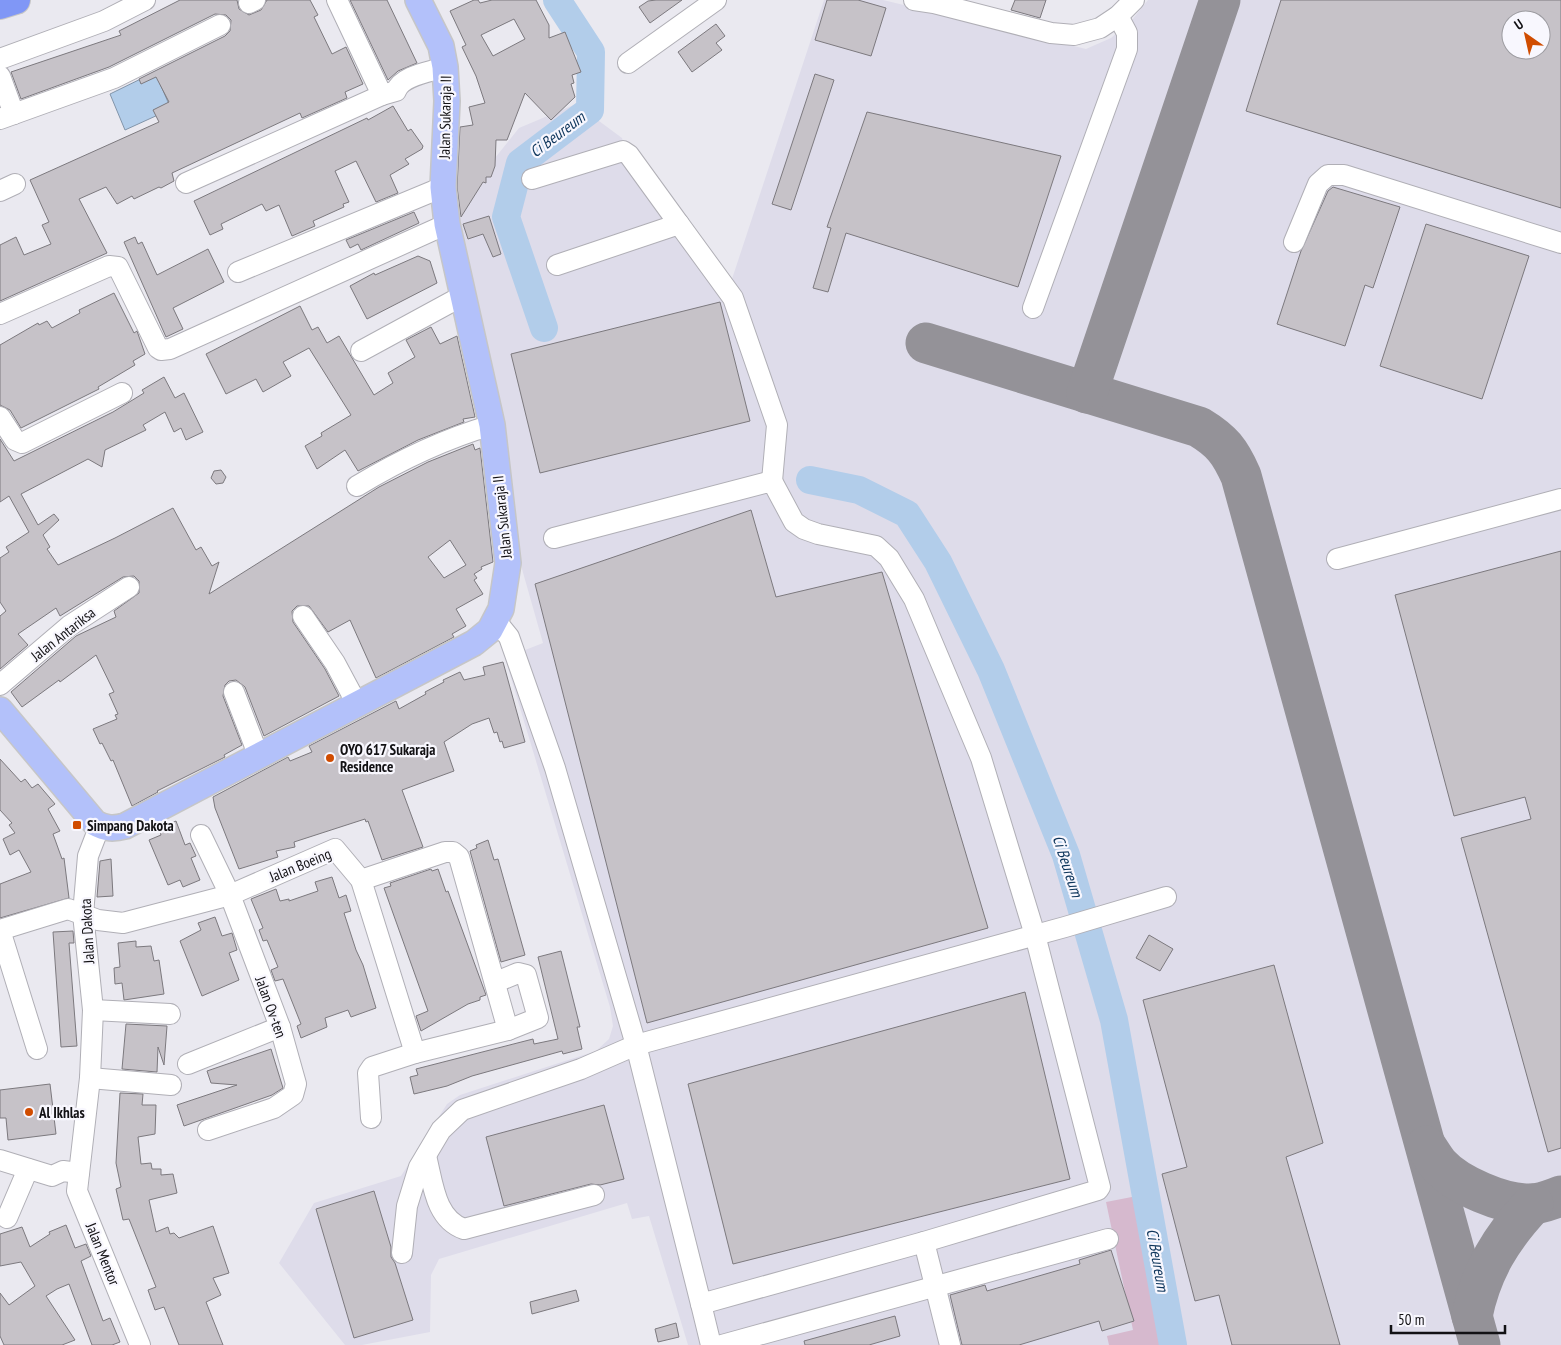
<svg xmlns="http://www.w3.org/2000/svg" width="1561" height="1345" viewBox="0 0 1561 1345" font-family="'PT Sans Narrow',sans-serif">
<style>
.built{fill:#dedcea;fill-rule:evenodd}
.green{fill:#d6b9ce}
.water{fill:#b2cdea;stroke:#8295aa}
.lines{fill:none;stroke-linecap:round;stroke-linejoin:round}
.river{stroke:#b2cdea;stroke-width:28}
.taxiway{stroke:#949298;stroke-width:41}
.building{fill:#c6c2c8;stroke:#7c797e;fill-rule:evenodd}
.minor-casing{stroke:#b0afb6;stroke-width:22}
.major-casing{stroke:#c6c6c7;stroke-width:28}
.highway-casing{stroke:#c6c6c7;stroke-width:30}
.minor{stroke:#fff;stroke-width:20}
.major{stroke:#b3c1fa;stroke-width:25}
.highway{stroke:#8097f6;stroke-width:28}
.poi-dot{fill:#d04c00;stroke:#f8f7fe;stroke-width:2}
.labels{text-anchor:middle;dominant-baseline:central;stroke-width:4.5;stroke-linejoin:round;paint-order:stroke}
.street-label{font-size:15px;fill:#121114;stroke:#f8f7fe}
.poi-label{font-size:15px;font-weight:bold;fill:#121114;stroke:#f8f7fe;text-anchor:start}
.water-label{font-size:16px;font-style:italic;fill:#0d355b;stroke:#f8f7fe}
</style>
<rect width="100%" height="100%" fill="#eae9f0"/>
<!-- built -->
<path class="built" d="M824 0H883L1086 49 1111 38 1132 20 1148 0H1561V1345H688L649 1216 632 1219 627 1203 439 1259 431 1275 430 1332 362 1345H345L279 1263 314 1203 401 1176 447 1104 460 1095 596 1051 609 1039 613 1026 610 1007 505 658 543 643 522 569 494 410 451 213 519 128 576 104 622 138 628 161 732 279ZM1511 20H1541V50H1511Z"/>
<!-- green -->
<path class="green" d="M1133 1150 1169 1292 1171 1329 1178 1345H1109L1107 1336 1133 1330 1106 1202 1137 1196 1128 1151Z"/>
<!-- water -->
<path class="water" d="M155 72 171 109 125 130 110 94Z"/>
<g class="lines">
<!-- river -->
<g class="river">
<path d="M544 328 506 217 520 163 590 110 591 52 557 0"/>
<path d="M810 480 859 490 907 514 938 562 991 670 1066 855 1114 1020 1173 1345"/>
</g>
<!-- taxiway -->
<g class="taxiway">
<path d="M926 343 1199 427C1222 441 1230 451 1241 476L1480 1345"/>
<path d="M1087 393 1220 0"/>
<path d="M1426 1146C1430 1152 1434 1159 1439 1165 1457 1185 1503 1205 1531 1204 1541 1204 1552 1199 1561 1196"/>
<path d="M1472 1316C1481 1271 1501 1238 1533 1204"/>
</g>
</g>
<!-- building -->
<g class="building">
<path d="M180 0H237L239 9 249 15 261 10 267 0H310L318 15 314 17 332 54 346 47 363 84 345 92 347 98 302 118 300 113 172 173 174 181 161 188 159 187 134 199 132 196 117 204 106 187 79 199 107 253 0 301V245L16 237 24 255 51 244 42 225 49 222 30 180 159 122 153 110 169 102 156 77 141 84 139 79 225 36 230 31 231 20 226 15 215 14 109 67 21 99 11 72 121 35 119 31Z"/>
<path d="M350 0H387L417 63 398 71 388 80Z"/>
<path d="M474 0H478L480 3 492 0H536L549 25V38L565 32 581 72 572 75 574 83 571 84 575 97 551 120 525 93 507 140H496L495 166 491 177H486V183L483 182 461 217 457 187 460 127 473 125 469 107 485 103 476 76 462 47 466 45 450 11ZM514 19 525 39 493 56 481 35Z"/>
<path d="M656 0H682L650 23 639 7 648 1Z"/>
<path d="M827 0H858L886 8 871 56 815 40Z"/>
<path d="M1015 0H1046L1040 18 1011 10Z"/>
<path d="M1281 0H1561V208L1246 111ZM1511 20H1541V50H1511Z"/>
<path d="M716 24 725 36 716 43 722 50 692 72 678 52Z"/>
<path d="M815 74 834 80 791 210 772 204Z"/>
<path d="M393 106 408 131 411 129 423 146 422 149 405 159 409 164 390 175 398 193 376 202 356 161 335 171 349 202 343 204 344 207 313 221 315 226 292 236 279 205 266 211 262 204 221 224 223 229 210 235 194 201 367 118 368 120Z"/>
<path d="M867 112 1061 156 1018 287 846 233 828 292 813 288 831 228 827 227Z"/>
<path d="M1333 187 1400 207 1373 288 1365 285 1345 346 1277 324 1301 251 1328 191Z"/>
<path d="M414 212 419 223 361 250 358 244 350 248 346 240Z"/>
<path d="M489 216 501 254 493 257 483 234 468 239 463 224Z"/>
<path d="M1426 224 1529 256 1482 399 1380 366Z"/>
<path d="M135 237 138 244 142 242 157 275 208 249 224 282 173 308 183 329 166 337 124 242Z"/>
<path d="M418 256 430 261 437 283 367 319 350 286 374 273 375 275Z"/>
<path d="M114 293 134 333 137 331 145 354 133 361 135 365 98 387 99 389 21 428 10 410 0 405V345L38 323 39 325 47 321 52 328 80 313 79 310Z"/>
<path d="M720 302 750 421 540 473 511 354Z"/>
<path d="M300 306 312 330 318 327 327 343 339 336 374 395 393 383 388 373 415 357 406 340 431 327 440 344 457 336 475 417 463 419 464 422 418 440 358 471 345 450 317 469 305 446 322 436 321 433 351 415 309 348 283 362 291 376 263 392 256 379 226 394 206 354Z"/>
<path d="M164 377 175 398 184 393 203 432 186 440 181 428 174 432 165 412 143 425 146 430 105 450 102 467 88 459 21 494 38 525 54 514 59 520 43 535 50 547 47 549 58 565 115 538 173 508 196 550 201 547 212 566 219 562 209 594 379 487 428 462 473 444 475 450 480 448 493 562 481 567 482 569 474 574 477 578 474 580 483 594 456 609 466 626 452 634 454 637 376 678 350 620 328 632 309 606H297L292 611 293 622 325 669 339 696 264 736 245 687 236 680 229 681 225 685 223 696 242 745 224 755 225 757 157 791 158 792 132 806 113 760 111 761 102 743 100 744 93 729 117 719 115 715 118 714 109 694 114 692 96 655 60 682 59 680 22 707 11 692 76 636 116 617 114 611 139 593V581L134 576 123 577 60 616 56 608 18 634 28 645 0 669V616L6 611 0 602V558L9 552 6 547 29 532 9 496 0 502V439L14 461 113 412 144 393 142 390ZM450 540 466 565 444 578 428 557Z"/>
<path d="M221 470 226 477 223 483 216 484 211 478 214 471Z"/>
<path d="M751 510 776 597 882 572 988 928 647 1023 535 584Z"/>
<path d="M1561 551V1148L1548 1152 1461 838 1531 819 1525 797 1454 816 1395 595Z"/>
<path d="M503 662 525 742 504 748 502 741 500 742 497 732 494 733 489 718 472 724 444 742 454 771 402 790 423 847 382 860 368 821 366 822 365 819 294 842 295 847 276 851 278 857 239 869 215 808 213 797 288 757 290 761 312 752 309 746 396 701 399 709 426 694 425 692 444 682 443 680 460 672 464 680 485 675 483 667Z"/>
<path d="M0 759 21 782 25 779 32 788 38 784 55 804 48 809 60 831 53 834 62 859 64 858 69 898 0 918V884L31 872 19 850 10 855 3 839 15 833 9 825 12 823 0 810Z"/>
<path d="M176 821 185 845 190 843 196 856 191 858 200 880 183 887 180 880 168 885 149 840 161 835 159 829Z"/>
<path d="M488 840 494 860 498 859 525 955 501 962 470 851 477 848 476 845Z"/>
<path d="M111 859 113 896 97 897 100 861Z"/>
<path d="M431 869 432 871 438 869 446 892 448 891 486 995 480 997V1000L468 1004 421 1031 416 1016 428 1011 384 888 391 886 390 883Z"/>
<path d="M332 877 339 898 346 895 351 911 344 913 356 950 363 965 376 1008 351 1017 348 1010 325 1018 327 1027 301 1038 297 1026 301 1024 283 979 275 981 271 970 278 967 267 940 263 941 259 930 263 928 251 899 276 889 280 901 289 899V901L318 891 315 882Z"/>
<path d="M215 917 222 936 232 933 237 950 229 953 239 980 202 996 180 941 201 930 198 923Z"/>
<path d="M73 931 74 943H69L77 1046 61 1047 53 932Z"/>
<path d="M1149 935 1173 949 1160 971 1136 958Z"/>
<path d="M136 941V947L151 946 154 961 159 960 164 994 124 1000 122 983 115 984 114 968 120 967 118 943Z"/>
<path d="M561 951 580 1027H577L582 1049 563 1054 562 1051 472 1076 447 1086 414 1094 410 1077 418 1075 416 1069 533 1039 534 1044 558 1039 538 957Z"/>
<path d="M1274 965 1323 1143 1286 1157 1340 1345H1232L1219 1295 1195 1301 1162 1174 1187 1167 1143 1000Z"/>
<path d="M1025 992 1070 1179 733 1264 688 1084Z"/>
<path d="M126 1024 167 1026 164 1065 158 1047 157 1072 122 1069Z"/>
<path d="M271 1049 283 1088 272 1095 184 1126 177 1105 237 1085 211 1083 207 1071Z"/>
<path d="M50 1084 56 1134 8 1140 6 1118H0V1090Z"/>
<path d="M120 1093 143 1094 142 1105H156L155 1134 138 1137 141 1164 151 1163 152 1169H161V1175L173 1174 177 1193 149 1200 156 1232 168 1227 170 1234 174 1233 179 1238 213 1226 229 1273 213 1278 221 1295 206 1302 223 1345H179L164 1307 155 1310 148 1290 156 1287 129 1219 123 1220 116 1189 121 1187 116 1163Z"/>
<path d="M604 1105 624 1179 600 1185 591 1184 504 1206 486 1137Z"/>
<path d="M374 1191 391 1247V1257L395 1263 413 1320 354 1338 316 1209Z"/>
<path d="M66 1225 75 1248 86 1244 91 1256 81 1261 103 1321 110 1318 120 1342 112 1345H92L69 1284 57 1289 46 1296 75 1340 62 1345H4L0 1336V1293L9 1305 35 1286 21 1262 0 1266V1234L22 1227 30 1247 50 1234 49 1232Z"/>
<path d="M1111 1250 1134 1321 1102 1331 1099 1321 1019 1345H962L950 1295 985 1285 987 1291 1080 1264 1079 1260Z"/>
<path d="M576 1290 579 1301 532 1314 530 1302Z"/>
<path d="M895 1316 900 1336 869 1345H805L804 1341Z"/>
<path d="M676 1323 679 1337 658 1342 655 1329Z"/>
</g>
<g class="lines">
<defs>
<g id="minor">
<path d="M337 0 382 95"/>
<path d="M914 0 934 3 1051 33 1074 35 1100 28 1118 16 1134 0"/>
<path d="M249 3 255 0"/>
<path d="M0 59 104 21 145 0"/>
<path d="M628 63 716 0"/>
<path d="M0 76 14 114"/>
<path d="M0 119 114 78 220 25"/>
<path d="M532 179 623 151 629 155 679 224"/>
<path d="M186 183 382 95 396 91C402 75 431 72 445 67"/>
<path d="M0 191 15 184"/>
<path d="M1294 242 1318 184 1328 175H1344L1561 243"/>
<path d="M557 265 679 224 733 298 777 425 772 481"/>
<path d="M238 272 443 187"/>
<path d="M1033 308 1127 49V33L1118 16"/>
<path d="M0 314 109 266 118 267 158 348 161 350 170 349 447 224"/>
<path d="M361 351 464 295"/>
<path d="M0 417 15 440 22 443 122 393"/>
<path d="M357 486C400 460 444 439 492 425"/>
<path d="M1337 559 1561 499"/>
<path d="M303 616 335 663 358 706"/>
<path d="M496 621 509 637 555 768 636 1045 701 1304 924 1242 1098 1190 1100 1187 1035 935 981 758 914 599 889 558 876 546 818 534 804 529 794 522 772 481 554 538"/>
<path d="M0 685 69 626 129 587"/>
<path d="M234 692 259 757"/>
<path d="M100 825 88 856 83 914 93 1010 90 1078 77 1191 140 1345"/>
<path d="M201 835 230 895 280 1027 296 1084 293 1095 274 1108 208 1130"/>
<path d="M361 880 445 852H453L459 857 508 1030"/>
<path d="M0 930 68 909 98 920 123 923 230 895 335 849 361 880 415 1053"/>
<path d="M0 930 37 1049"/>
<path d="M93 1010 170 1014"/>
<path d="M188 1064 280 1027"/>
<path d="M90 1078 171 1085"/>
<path d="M371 1118 368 1073 372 1067 415 1053 508 1030 538 1018 526 975 518 973 496 982"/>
<path d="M426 1156C433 1183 435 1219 464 1229L594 1195"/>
<path d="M0 1160 52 1176 63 1171 79 1173"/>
<path d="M7 1218 28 1169"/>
<path d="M924 1242 950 1345"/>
<path d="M402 1253 407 1206 419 1167 441 1130 462 1110 581 1069 636 1045 1065 927 1166 897"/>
<path d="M701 1304 711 1345"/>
<path d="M722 1345 1108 1239"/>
</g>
<path id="major" d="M0 710 95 823C106 829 114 829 125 826L474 643 490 630 501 609 508 563 492 425 447 224 443 187 447 101 445 67 441 46 418 0"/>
<path id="highway" d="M0 5 16 0"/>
</defs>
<!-- minor casing -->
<use href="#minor" class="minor-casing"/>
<!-- major casing -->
<use href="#major" class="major-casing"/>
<!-- highway casing -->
<use href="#highway" class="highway-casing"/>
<!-- minor -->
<use href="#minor" class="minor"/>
<!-- major -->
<use href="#major" class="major"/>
<!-- highway -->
<use href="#highway" class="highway"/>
</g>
<!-- markers -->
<g class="poi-dot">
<circle cx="330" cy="758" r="5"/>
<rect x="72" y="820" width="10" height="10" rx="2.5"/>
<circle cx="29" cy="1112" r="5"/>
</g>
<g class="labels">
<!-- street labels -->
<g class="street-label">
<text transform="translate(445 117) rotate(-89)">Jalan Sukaraja II</text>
<text transform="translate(502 517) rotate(-96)">Jalan Sukaraja II</text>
<text transform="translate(63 634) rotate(-38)">Jalan Antariksa</text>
<text transform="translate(300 865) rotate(-22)">Jalan Boeing</text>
<text transform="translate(87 931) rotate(-93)">Jalan Dakota</text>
<text transform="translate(271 1007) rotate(70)">Jalan Ov-ten</text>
<text transform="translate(103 1254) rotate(68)">Jalan Mentor</text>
</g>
<!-- poi labels -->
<g class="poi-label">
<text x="340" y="749">OYO 617 Sukaraja<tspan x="340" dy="17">Residence</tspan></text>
<text x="87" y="825">Simpang Dakota</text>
<text x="39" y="1112">Al Ikhlas</text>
</g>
<!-- water labels -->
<g class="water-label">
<text transform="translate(557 134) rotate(-37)">Ci Beureum</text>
<text transform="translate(1068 866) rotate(72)">Ci Beureum</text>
<text transform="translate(1158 1260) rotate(80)">Ci Beureum</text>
</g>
</g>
<!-- north arrow -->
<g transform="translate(1526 35) rotate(326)"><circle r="24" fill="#f8f7fe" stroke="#9c9ba0"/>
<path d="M0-4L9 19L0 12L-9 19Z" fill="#d04c00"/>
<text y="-8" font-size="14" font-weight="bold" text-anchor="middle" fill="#121114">U</text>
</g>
<!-- scale -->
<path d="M1391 1325v8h114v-8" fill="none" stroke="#121114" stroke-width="2.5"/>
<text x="1398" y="1325" font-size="15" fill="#121114" stroke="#f8f7fe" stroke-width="4" paint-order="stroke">50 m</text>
</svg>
